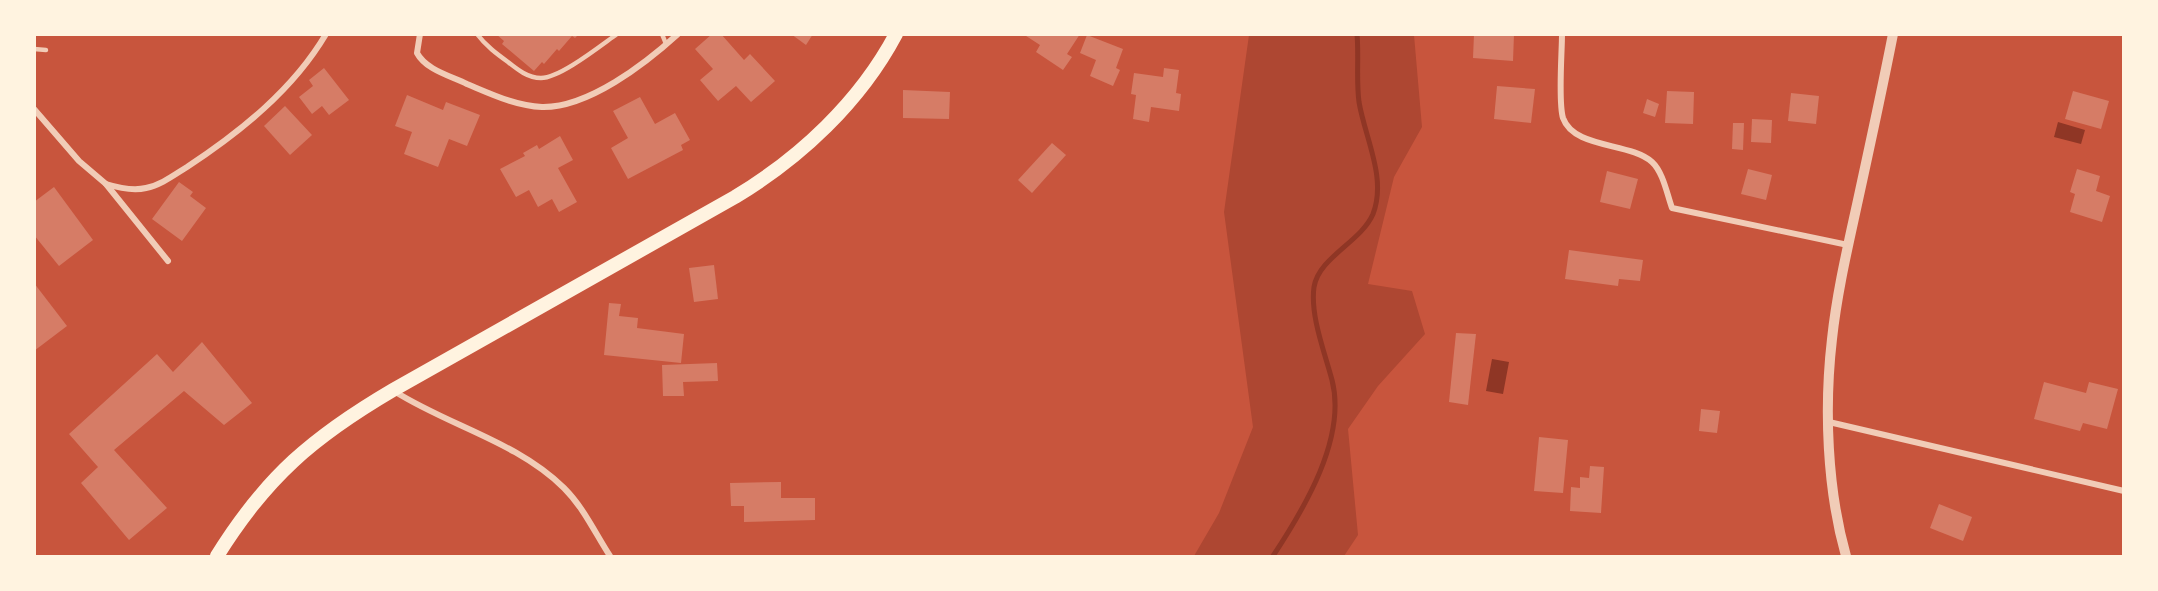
<svg xmlns="http://www.w3.org/2000/svg" width="2158" height="591" viewBox="0 0 2158 591" font-family="'Golos Text',sans-serif">
<style>
.green{fill:#ae4732}
.water{fill:#8f3625}
.lines{fill:none;stroke-linecap:round;stroke-linejoin:round}
.stream{stroke:#8f3625;stroke-width:5}
.building{fill:#d67c66}
.service{stroke:#f1ccb7;stroke-width:4.5}
.minor{stroke:#f1ccb7;stroke-width:6}
.tertiary{stroke:#f1ccb7;stroke-width:10}
.primary{stroke:#fff3e0;stroke-width:14}
</style>
<rect width="100%" height="100%" fill="#c8553d"/>
<!-- green -->
<path class="green" d="M1249 35H1414L1422 127 1394 177 1368 284 1412 291 1425 334 1378 386 1348 429 1358 535 1344 556H1194L1219 513 1253 427 1224 212Z"/>
<!-- water -->
<g class="water">
<path d="M2058 122 2085 130 2081 144 2054 137Z"/>
<path d="M1492 359 1509 362 1503 394 1486 391Z"/>
</g>
<g class="lines">
<!-- stream -->
<path class="stream" d="M1273 556C1304 509 1347 438 1332 380 1325 353 1310 316 1314 287 1319 257 1361 242 1373 214 1387 178 1365 138 1359 102 1356 80 1359 57 1357 34"/>
</g>
<!-- building -->
<g class="building">
<path d="M496 34H579L575 38 572 36 559 51 557 49 544 64 542 62 534 71 502 44 504 41Z"/>
<path d="M712 34H721L744 60 750 54 775 81 751 102 736 86 718 101 700 80 713 69 695 49Z"/>
<path d="M791 34H813L806 45Z"/>
<path d="M1023 34H1080L1067 54 1072 57 1063 70 1036 52 1040 45Z"/>
<path d="M1474 34H1514L1513 61 1473 58Z"/>
<path d="M1087 35 1123 49 1116 68 1120 70 1113 86 1090 76 1096 60 1080 53Z"/>
<path d="M324 68 349 100 329 115 322 106 312 114 299 97 313 86 309 80Z"/>
<path d="M1164 68 1179 70 1176 93 1181 94 1179 111 1151 107 1149 122 1133 119 1136 95 1131 94 1134 73 1163 77Z"/>
<path d="M1497 86 1535 89 1531 123 1494 119Z"/>
<path d="M903 90 950 92 949 119 903 118Z"/>
<path d="M1667 91 1694 92 1693 124 1665 123Z"/>
<path d="M2073 91 2109 101 2101 129 2065 119Z"/>
<path d="M1791 93 1819 96 1816 124 1788 121Z"/>
<path d="M407 95 443 110 446 102 480 115 467 146 449 139 438 167 404 154 412 132 395 126Z"/>
<path d="M640 97 655 124 675 113 690 140 681 145 683 150 628 179 611 148 628 138 613 111Z"/>
<path d="M1647 99 1659 104 1655 117 1643 113Z"/>
<path d="M285 106 312 135 290 155 264 126Z"/>
<path d="M1752 119 1772 120 1771 143 1751 142Z"/>
<path d="M1733 123H1744L1743 150 1732 149Z"/>
<path d="M560 136 573 160 558 168 577 202 559 212 552 199 538 207 529 190 516 197 500 169 525 156 523 153 537 145 539 149Z"/>
<path d="M1052 143 1066 155 1032 193 1018 180Z"/>
<path d="M1748 169 1772 175 1766 200 1741 194Z"/>
<path d="M2077 169 2100 176 2096 191 2110 196 2102 222 2070 212 2075 194 2070 192Z"/>
<path d="M1607 171 1638 179 1630 209 1600 202Z"/>
<path d="M179 182 193 192 190 196 206 208 182 241 152 219Z"/>
<path d="M54 187 93 240 59 266 34 235V202Z"/>
<path d="M1569 250 1643 260 1640 281 1619 279 1618 286 1565 279Z"/>
<path d="M714 265 718 299 694 302 689 268Z"/>
<path d="M34 283 67 326 34 351Z"/>
<path d="M609 303 621 304 619 316 638 318 637 328 684 334 681 363 604 355Z"/>
<path d="M1456 333 1476 334 1468 405 1449 402Z"/>
<path d="M202 342 252 403 224 425 184 391 114 450 167 508 129 540 81 483 98 467 69 434 157 354 173 372Z"/>
<path d="M717 363 718 381 683 382 684 396H663L662 365Z"/>
<path d="M2044 382 2086 393 2089 382 2118 389 2107 429 2083 423 2080 431 2034 419Z"/>
<path d="M1701 409 1720 411 1717 433 1699 431Z"/>
<path d="M1539 437 1568 440 1563 493 1534 491Z"/>
<path d="M1590 466 1604 467 1601 513 1570 511 1571 487 1580 488V477L1589 478Z"/>
<path d="M781 482V498H815V520L744 522V506H731L730 483Z"/>
<path d="M1939 504 1972 517 1963 541 1930 528Z"/>
</g>
<g class="lines">
<!-- service -->
<g class="service">
<path d="M477 34C486 46 497 54 508 62 518 70 528 78 541 78 560 78 600 46 617 34"/>
<path d="M662 34 666 44"/>
<path d="M34 49 46 50"/>
</g>
<!-- minor -->
<g class="minor">
<path d="M420 34 417 53C426 70 451 76 467 84 491 94 516 106 542 107 588 108 645 64 678 34"/>
<path d="M1562 34C1562 53 1558 102 1563 118 1574 149 1630 142 1652 162 1663 172 1667 194 1672 208L1848 245"/>
<path d="M34 109 79 161 106 184 168 261"/>
<path d="M106 184C119 188 133 191 146 188 161 185 174 175 187 167 240 132 293 90 326 34"/>
<path d="M394 391C449 426 516 441 564 488 584 508 595 533 610 556"/>
<path d="M1829 422 2124 491"/>
</g>
<!-- tertiary -->
<path class="tertiary" d="M1846 556C1827 489 1824 408 1832 339 1837 292 1848 246 1858 200 1870 145 1882 90 1893 34"/>
<!-- primary -->
<path class="primary" d="M217 556C266 477 313 437 393 390L735 197C800 158 860 102 896 34"/>
</g>
<!-- border -->
<rect width="2158" height="591" fill="none" stroke="#fff3e0" stroke-width="72"/>
</svg>
